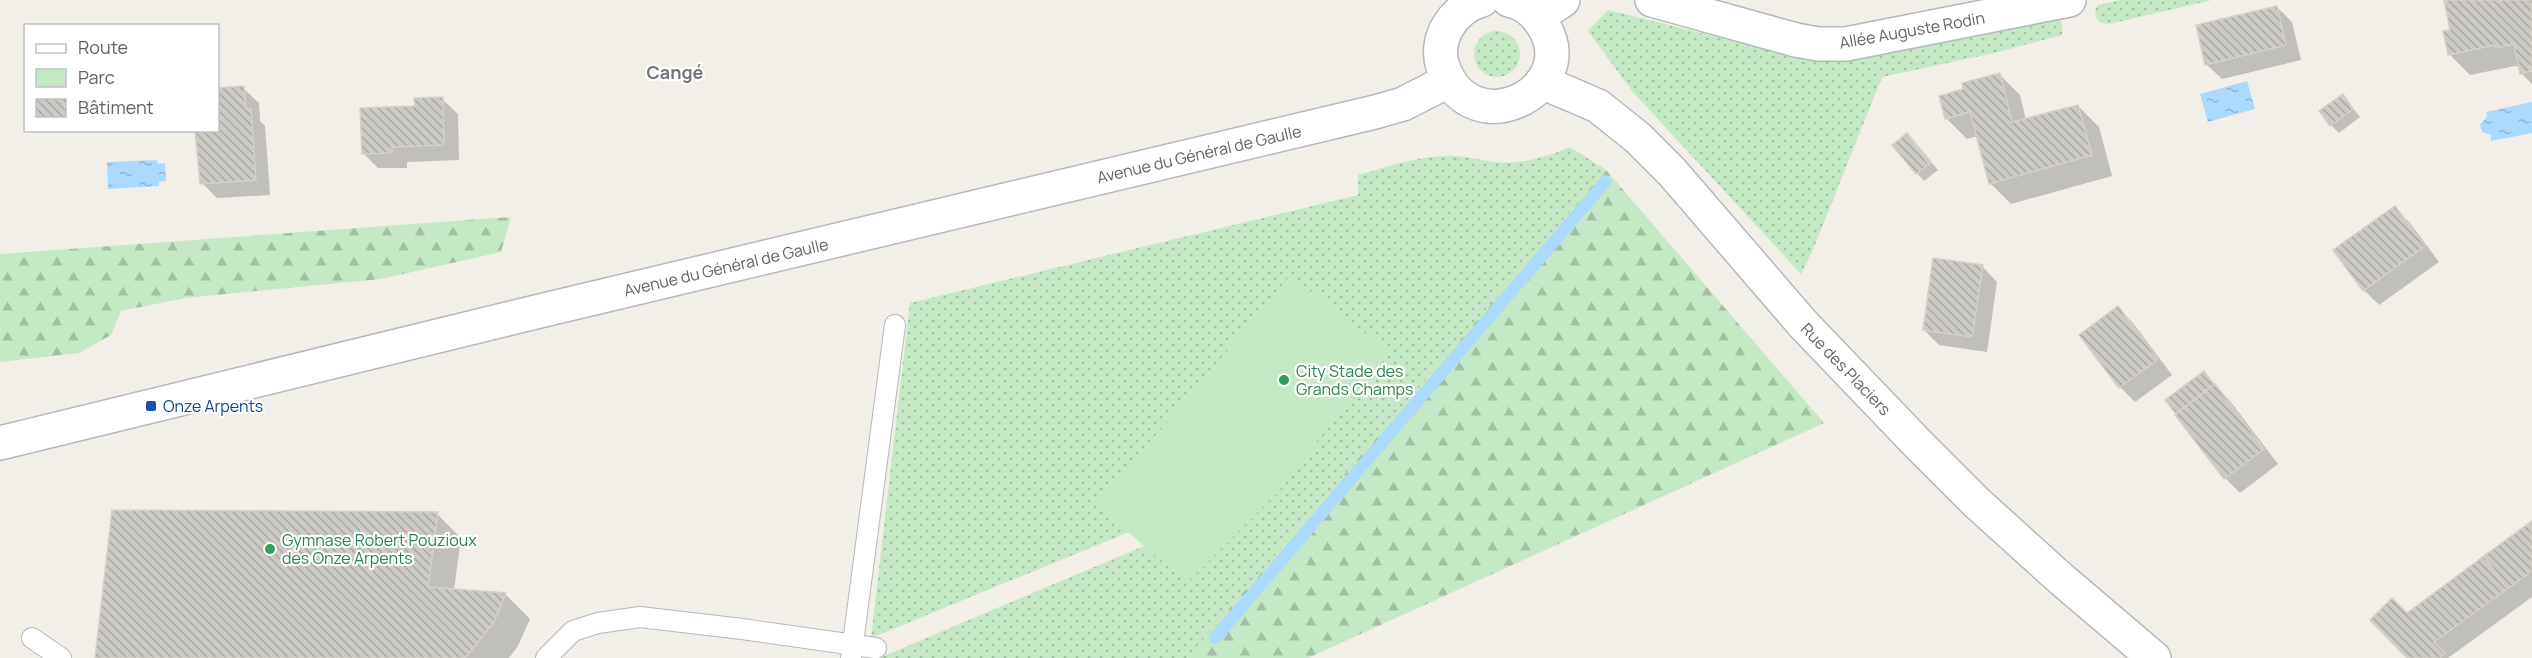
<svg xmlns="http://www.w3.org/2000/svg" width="2532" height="658" viewBox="0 0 2532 658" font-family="Manrope,sans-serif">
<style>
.grass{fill:url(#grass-dots)}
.forest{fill:url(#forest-firs)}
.park{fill:#c5e8c5}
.water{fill:url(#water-ripples)}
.shadow{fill:#0003}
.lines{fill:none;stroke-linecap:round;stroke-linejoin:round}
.stream{stroke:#aadaff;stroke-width:12}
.building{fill:url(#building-back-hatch);stroke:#d6d1c6;stroke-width:1.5}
.service-casing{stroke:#b5b8bc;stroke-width:22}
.minor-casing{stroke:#b5b8bc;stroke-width:36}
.tertiary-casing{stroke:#b5b8bc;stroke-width:36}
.service{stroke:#fff;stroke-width:20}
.minor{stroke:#fff;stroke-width:33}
.tertiary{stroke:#fff;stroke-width:33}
.leisure-dot{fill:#2e9e5b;stroke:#fff;stroke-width:2}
.transit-dot{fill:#1a4fb4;stroke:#fff;stroke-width:2}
.labels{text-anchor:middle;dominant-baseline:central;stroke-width:4.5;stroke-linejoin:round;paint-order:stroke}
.street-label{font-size:16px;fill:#5f6368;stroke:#fff}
.leisure-label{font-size:16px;fill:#27864d;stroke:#fff;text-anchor:start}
.transit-label{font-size:16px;fill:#164399;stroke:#fff;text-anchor:start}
.neighbourhood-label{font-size:18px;font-weight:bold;fill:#70757a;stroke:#fff}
</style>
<defs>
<pattern id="grass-dots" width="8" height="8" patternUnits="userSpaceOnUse" patternTransform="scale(1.5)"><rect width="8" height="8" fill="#c5e8c5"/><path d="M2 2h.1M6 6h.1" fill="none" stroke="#a3c0a4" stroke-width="1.8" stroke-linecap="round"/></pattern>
<pattern id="forest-firs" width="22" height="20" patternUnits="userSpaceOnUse" patternTransform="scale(1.5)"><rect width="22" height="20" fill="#c5e8c5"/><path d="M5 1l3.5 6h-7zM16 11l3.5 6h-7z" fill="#a3c0a4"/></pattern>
<pattern id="water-ripples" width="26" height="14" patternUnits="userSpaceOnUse" patternTransform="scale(1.5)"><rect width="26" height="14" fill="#aadaff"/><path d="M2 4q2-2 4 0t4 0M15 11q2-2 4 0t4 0" fill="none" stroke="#8eb4d2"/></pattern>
<pattern id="building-back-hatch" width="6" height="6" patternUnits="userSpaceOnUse" patternTransform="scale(1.5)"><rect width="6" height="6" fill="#cccac5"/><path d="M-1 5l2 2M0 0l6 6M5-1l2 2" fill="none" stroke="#a9a8a4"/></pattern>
</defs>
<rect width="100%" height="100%" fill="#f1efe8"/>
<!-- grass -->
<g class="grass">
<path d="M2120 0H2212L2109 24 2101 23C2095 17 2093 13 2098 5Z"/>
<path d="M1608 10 1810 60H1825L2055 13 2062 25V35L1994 53 1882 77 1812 252 1801 274 1632 91 1588 31Z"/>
<circle cx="1497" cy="54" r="23"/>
<path d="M1570 147 1606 170 1187 658H879L1144 546 1129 532 871 638 910 303 1358 195V175C1387 167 1417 156 1448 156 1463 155 1478 160 1493 162 1518 165 1548 157 1570 147Z"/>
</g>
<!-- forest -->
<g class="forest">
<path d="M1606 170 1824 423 1308 658H1187Z"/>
<path d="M511 217 501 252 381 279 185 298 121 311 111 335 79 353 0 362V254Z"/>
</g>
<!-- park -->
<path class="park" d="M1290 275 1387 350 1279 491 1187 583 1095 503 1178 410Z"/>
<!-- water -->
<g class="water">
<path d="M2247 81 2255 109 2208 122 2200 94Z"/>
<path d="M2532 102V133L2491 141V135L2482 132 2480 124 2487 117 2486 112Z"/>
<path d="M157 160 158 164 165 163 166 181 159 182V186L108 189 107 162Z"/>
</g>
<!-- shadow -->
<g class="shadow">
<path d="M2446 0H2532V84L2521 73 2520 67 2515 66 2470 75 2449 54 2452 31Z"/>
<path d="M2277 7 2292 22 2301 60 2222 79 2206 64Z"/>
<path d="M1999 74 2020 95 2026 120 2078 106 2099 127 2112 176 2011 204 1991 184 1978 136 1967 139 1946 118 1965 90Z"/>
<path d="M243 88 259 103 260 121 265 126 270 195 217 198 202 183 218 130V90Z"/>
<path d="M2343 96 2360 117 2339 133 2331 125Z"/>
<path d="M442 99 458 114 459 160 407 162V168H378L363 153 416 107Z"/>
<path d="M1908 135 1938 170 1924 181 1917 173Z"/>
<path d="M2395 208 2410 223 2439 262 2379 305 2364 290Z"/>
<path d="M1982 266 1997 282 1987 352 1939 345 1924 330Z"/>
<path d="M2118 308 2133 323 2172 375 2135 402 2120 387 2081 335Z"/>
<path d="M2211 381 2230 401 2278 464 2240 493 2225 478 2167 400Z"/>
<path d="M437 514 461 538 454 590 506 595 530 619 518 646 509 658H97Z"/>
<path d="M2532 523V597L2448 658H2410L2407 615Z"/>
</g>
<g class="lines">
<!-- stream -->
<path class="stream" d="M1215 638 1605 182"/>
</g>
<!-- building -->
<g class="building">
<path d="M2444 0H2532V71L2520 74 2514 44 2495 48V45L2448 55 2443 31 2450 30Z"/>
<path d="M2277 6 2286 45 2205 65 2196 25Z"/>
<path d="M2000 73 2012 122 2078 105 2092 155 1989 184 1970 112 1945 119 1939 96 1963 89 1962 83Z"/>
<path d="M244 86 246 109H251L256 180 200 184 195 130H218V88Z"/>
<path d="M2343 94 2353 109 2330 126 2319 111Z"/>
<path d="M443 97 444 145 392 147V153L362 154 360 108 415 106 414 98Z"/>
<path d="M1907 133 1929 164 1916 174 1892 145Z"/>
<path d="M1907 133 1931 162 1929 164Z"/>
<path d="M2395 206 2425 246 2363 291 2333 250Z"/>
<path d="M1933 258 1983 265 1972 337 1923 330Z"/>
<path d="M2118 306 2158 359 2119 388 2079 335Z"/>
<path d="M2204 371 2214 384 2176 414 2165 400Z"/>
<path d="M2215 384 2264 449 2224 479 2175 415Z"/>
<path d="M112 510 438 512 428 587 506 593 494 622 465 658H95Z"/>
<path d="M2532 521V571L2507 589 2484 556Z"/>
<path d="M2484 556 2507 589 2434 642 2445 653 2440 658H2407L2370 620 2392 598 2407 613Z"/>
</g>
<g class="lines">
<defs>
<g id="service">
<path d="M32 638 61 658"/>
<path d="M546 658 573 631 598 623 640 617 742 629 876 648"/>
<path d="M851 658 895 325"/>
</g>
<g id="minor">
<path d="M1652 0 1796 40 1818 44H1846L2069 0"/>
<path d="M1538 17 1563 0"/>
</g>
<g id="tertiary">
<path d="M1482 0C1455 7 1433 38 1443 67 1472 147 1582 90 1544 27 1536 13 1524 3 1509 0"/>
<path d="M1542 82 1598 106 1638 138 1672 172 1803 324 1918 444 1976 502 2060 578 2154 658"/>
<path d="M0 443 544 310 1375 112 1403 104 1448 81"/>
</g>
</defs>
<!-- service casing -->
<use href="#service" class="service-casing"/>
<!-- minor casing -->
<use href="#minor" class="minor-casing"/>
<!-- tertiary casing -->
<use href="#tertiary" class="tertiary-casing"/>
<!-- service -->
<use href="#service" class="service"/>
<!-- minor -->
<use href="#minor" class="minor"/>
<!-- tertiary -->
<use href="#tertiary" class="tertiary"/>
</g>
<!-- markers -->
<g class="leisure-dot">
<circle cx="1284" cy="380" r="6"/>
<circle cx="270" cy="549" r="6"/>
</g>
<rect class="transit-dot" x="145" y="400" width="12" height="12" rx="3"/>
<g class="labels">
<!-- street labels -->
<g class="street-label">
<text transform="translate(1912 30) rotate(-10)">Allée Auguste Rodin</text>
<text transform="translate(1199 154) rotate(-13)">Avenue du Général de Gaulle</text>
<text transform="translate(726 267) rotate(-13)">Avenue du Général de Gaulle</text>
<text transform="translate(1846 369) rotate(46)">Rue des Placiers</text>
</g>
<!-- leisure labels -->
<g class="leisure-label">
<text x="1296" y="371">City Stade des<tspan x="1296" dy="18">Grands Champs</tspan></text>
<text x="282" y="540">Gymnase Robert Pouzioux<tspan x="282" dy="18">des Onze Arpents</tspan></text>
</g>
<!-- transit labels -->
<g class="transit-label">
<text x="163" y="406">Onze Arpents</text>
</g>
<!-- neighbourhood labels -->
<g class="neighbourhood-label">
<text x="675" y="72">Cangé</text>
</g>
</g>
<!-- legend -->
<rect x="24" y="24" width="195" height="108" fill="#ffffff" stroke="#bfc1c3" stroke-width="1.5"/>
<rect x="36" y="44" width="30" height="9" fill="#ffffff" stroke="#bfc1c3" stroke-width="1.5"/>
<text x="78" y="54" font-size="18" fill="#5f6368">Route</text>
<rect x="36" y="69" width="30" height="18" fill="#c5e8c5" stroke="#bfc1c3" stroke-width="1.5"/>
<text x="78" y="84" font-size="18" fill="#5f6368">Parc</text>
<rect x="36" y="99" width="30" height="18" fill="url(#building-back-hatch)" stroke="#bfc1c3" stroke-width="1.5"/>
<text x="78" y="114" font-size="18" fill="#5f6368">Bâtiment</text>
</svg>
